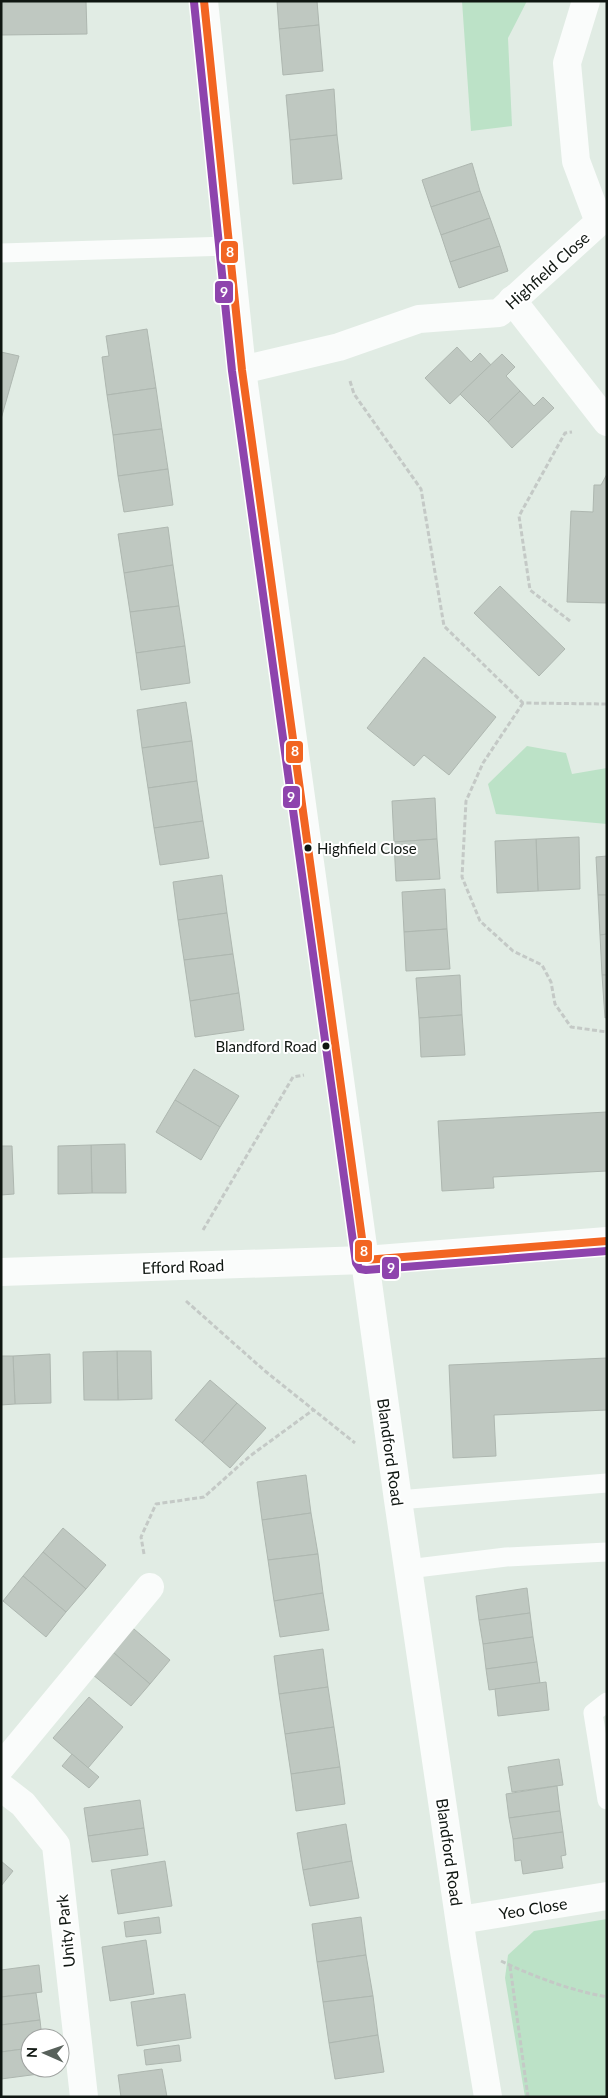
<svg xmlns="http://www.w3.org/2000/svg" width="608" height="2098" viewBox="0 0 608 2098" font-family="Lato,sans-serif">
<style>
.green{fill:#bce2c7}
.building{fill:#bfc8c1;stroke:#aeb7b0}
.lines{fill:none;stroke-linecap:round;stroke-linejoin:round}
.path{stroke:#c4c9c6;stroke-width:3;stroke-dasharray:5 2.5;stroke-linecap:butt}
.lane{stroke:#fafcfb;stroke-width:19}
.street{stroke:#fafcfb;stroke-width:28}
.bus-1-casing{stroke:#fff;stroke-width:11}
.bus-2-casing{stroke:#fff;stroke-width:11}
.bus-1{stroke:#f26522;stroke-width:8}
.bus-2{stroke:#8e44ad;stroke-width:8}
.bus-dot{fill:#0f1611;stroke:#fff;stroke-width:2}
.labels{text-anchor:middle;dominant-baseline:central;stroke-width:4;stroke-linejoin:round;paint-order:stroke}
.bus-label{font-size:15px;fill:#0f1611;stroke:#fff;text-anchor:start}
.street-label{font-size:16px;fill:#0f1611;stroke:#fff}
.line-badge{stroke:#fff;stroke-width:2}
.badge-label{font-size:14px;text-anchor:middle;font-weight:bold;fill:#fff}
</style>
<rect width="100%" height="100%" fill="#e1ece4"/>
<!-- green -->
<g class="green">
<path d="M462 1H527L508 38 512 126 471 131Z"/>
<path d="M527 746 566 753 572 774 607 768V824L496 814 488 784Z"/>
<path d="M607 1919V2097H525L505 1978 508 1955 534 1931Z"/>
</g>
<!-- building -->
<g class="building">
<path d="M1 1H86L87 34 1 35Z"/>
<path d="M277 1H317L319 25 279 29Z"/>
<path d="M319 25 323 71 283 75 279 29Z"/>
<path d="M334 89 337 135 290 140 286 95Z"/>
<path d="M337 135 342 179 293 184 290 140Z"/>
<path d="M472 163 480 191 431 207 422 180Z"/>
<path d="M480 191 490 218 441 235 431 207Z"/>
<path d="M490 218 500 246 450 262 441 235Z"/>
<path d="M500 246 508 271 459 288 450 262Z"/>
<path d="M147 329 156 388 107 395 102 357 109 356 106 336Z"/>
<path d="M457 347 471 362 480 353 491 365 450 404 425 378Z"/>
<path d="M1 352 19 356 1 419Z"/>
<path d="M502 354 515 367 506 376 520 391 488 422 460 394Z"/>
<path d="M156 388 162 429 113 435 107 395Z"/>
<path d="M520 391 534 406 543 397 554 408 512 448 488 422Z"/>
<path d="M162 429 168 469 118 476 113 435Z"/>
<path d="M168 469 173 505 124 512 118 476Z"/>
<path d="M607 474V603L567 602 571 511 593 512 594 485H601Z"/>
<path d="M168 527 173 565 124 573 118 534Z"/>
<path d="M173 565 179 606 130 612 124 573Z"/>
<path d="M500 586 565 649 539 676 474 613Z"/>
<path d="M179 606 185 646 136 653 130 612Z"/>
<path d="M185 646 190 683 141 690 136 653Z"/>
<path d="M424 657 496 717 449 775 424 755 414 766 367 728Z"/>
<path d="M186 702 192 741 142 748 137 710Z"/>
<path d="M192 741 197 781 148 788 142 748Z"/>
<path d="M197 781 203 821 154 828 148 788Z"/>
<path d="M435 798 437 839 394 842 392 801Z"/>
<path d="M203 821 209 858 160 865 154 828Z"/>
<path d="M579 837 580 889 538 891 536 839Z"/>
<path d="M437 839 440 879 396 881 394 842Z"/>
<path d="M536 839 538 891 497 893 495 841Z"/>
<path d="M607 856V895H598L596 857Z"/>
<path d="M222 875 227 913 178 920 173 882Z"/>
<path d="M445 889 447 929 404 932 402 892Z"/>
<path d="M598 895H607V934L600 935Z"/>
<path d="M227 913 233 954 184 960 178 920Z"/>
<path d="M447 929 450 969 406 971 404 932Z"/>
<path d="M607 934V975H602L600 935Z"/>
<path d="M233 954 239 993 190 1001 184 960Z"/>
<path d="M460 975 462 1015 419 1018 416 978Z"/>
<path d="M602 975H607V1017L605 1018Z"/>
<path d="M239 993 244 1030 195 1037 190 1001Z"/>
<path d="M462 1015 465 1055 421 1057 419 1018Z"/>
<path d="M194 1069 239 1096 220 1127 175 1100Z"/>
<path d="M175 1100 220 1127 201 1160 156 1132Z"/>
<path d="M607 1112V1171L493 1177 494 1188 442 1191 438 1121Z"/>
<path d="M125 1144 126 1193H92L91 1145Z"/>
<path d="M91 1145 92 1193 58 1194V1146Z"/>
<path d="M1 1146H12L14 1194 1 1195Z"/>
<path d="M117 1351H151L152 1399 118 1400Z"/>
<path d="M117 1351 118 1400H84L83 1352Z"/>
<path d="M50 1354 51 1403 15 1404 13 1356Z"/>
<path d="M1 1356H13L15 1404 1 1405Z"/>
<path d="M607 1358V1410L494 1415 496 1456 453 1458 449 1365Z"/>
<path d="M210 1380 237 1403 202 1443 175 1420Z"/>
<path d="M237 1403 266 1428 230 1468 202 1443Z"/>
<path d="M306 1475 311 1513 262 1520 257 1482Z"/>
<path d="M311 1513 318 1554 268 1560 262 1520Z"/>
<path d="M63 1528 106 1565 86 1589 43 1552Z"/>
<path d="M43 1552 86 1589 66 1612 23 1576Z"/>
<path d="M318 1554 323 1593 274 1601 268 1560Z"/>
<path d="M23 1576 66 1612 46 1637 3 1601Z"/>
<path d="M527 1588 530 1613 479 1620 476 1596Z"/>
<path d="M323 1593 329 1630 280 1637 274 1601Z"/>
<path d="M530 1613 533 1637 483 1644 479 1620Z"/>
<path d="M127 1623 170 1660 150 1684 107 1647Z"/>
<path d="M533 1637 537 1662 486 1669 483 1644Z"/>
<path d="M107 1647 150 1684 131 1706 87 1670Z"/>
<path d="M323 1649 328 1687 279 1694 274 1656Z"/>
<path d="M537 1662 540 1683 489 1690 486 1669Z"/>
<path d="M546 1682 549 1710 498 1716 495 1689Z"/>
<path d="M328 1687 334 1727 285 1734 279 1694Z"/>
<path d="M89 1697 123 1727 88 1768 53 1738Z"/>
<path d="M334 1727 340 1767 291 1774 285 1734Z"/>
<path d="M72 1754 99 1777 89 1788 62 1766Z"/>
<path d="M559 1759 563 1785 512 1792 508 1767Z"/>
<path d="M340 1767 345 1804 296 1811 291 1774Z"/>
<path d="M557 1786 560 1811 509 1818 506 1794Z"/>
<path d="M140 1800 144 1828 88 1836 84 1808Z"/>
<path d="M560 1811 563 1832 513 1839 509 1818Z"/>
<path d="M346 1824 352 1861 303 1870 297 1833Z"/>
<path d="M144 1828 148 1855 92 1862 88 1836Z"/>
<path d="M563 1832 566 1855 561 1856 563 1868 523 1874 521 1860 515 1861 513 1839Z"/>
<path d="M1 1861 13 1871 1 1886Z"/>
<path d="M165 1861 172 1906 118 1914 111 1870Z"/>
<path d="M352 1861 359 1898 310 1906 303 1870Z"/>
<path d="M159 1917 161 1933 126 1937 124 1922Z"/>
<path d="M361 1917 366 1955 317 1962 312 1924Z"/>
<path d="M146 1940 154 1994 110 2001 102 1947Z"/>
<path d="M366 1955 373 1996 323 2002 317 1962Z"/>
<path d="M39 1965 42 1992 1 1997V1970Z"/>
<path d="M36 1993 40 2020 1 2025V1997Z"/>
<path d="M185 1994 191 2038 137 2046 131 2002Z"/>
<path d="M373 1996 378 2035 329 2043 323 2002Z"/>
<path d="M40 2020 42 2038H30V2048L1 2052V2025Z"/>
<path d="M378 2035 384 2072 335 2079 329 2043Z"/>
<path d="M179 2045 181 2061 146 2065 144 2050Z"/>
<path d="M30 2048V2068H53L54 2072 1 2079V2052Z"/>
<path d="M162 2069 167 2097H121L118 2075Z"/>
</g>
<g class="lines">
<!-- path -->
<g class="path">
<path d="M350 381 354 394 421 489 444 626 523 703 607 704"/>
<path d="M570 621 530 590 519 516 565 433 572 432"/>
<path d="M523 703 483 763 466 801 462 877 480 921 513 951 542 965 551 982 555 1004 571 1027 607 1032"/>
<path d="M203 1230 293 1077 304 1075"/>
<path d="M186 1301 265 1371 355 1443"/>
<path d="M144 1554 141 1537 156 1504 204 1497 250 1456 313 1410"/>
<path d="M501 1961C535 1977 569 1990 607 1997"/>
<path d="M510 1966 528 2097"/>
</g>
<!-- lane -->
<g class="lane">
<path d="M1 253 229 246"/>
<path d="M398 1500 607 1483"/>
<path d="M408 1569 506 1557 607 1552"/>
<path d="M607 1702 593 1713 607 1800"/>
</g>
<!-- street -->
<g class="street">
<path d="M204 1 242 370 398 1500 463 1945 488 2097"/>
<path d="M512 300 607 422"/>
<path d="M242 370 339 347 419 319 499 313 599 222 576 161 567 63 586 1"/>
<path d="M1 1272 365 1260 607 1241"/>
<path d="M1 1767 150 1587"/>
<path d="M1 1787 23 1804 56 1845 84 2097"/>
<path d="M460 1920 607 1896"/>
</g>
<defs>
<path id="bus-1" d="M204 1 242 370 365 1260 607 1241"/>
<path id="bus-2" d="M194 2 232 371 356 1263 360 1269 366 1270 607 1251"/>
</defs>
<!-- bus-1 casing -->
<use href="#bus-1" class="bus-1-casing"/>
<!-- bus-2 casing -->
<use href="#bus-2" class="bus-2-casing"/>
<!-- bus-1 -->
<use href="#bus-1" class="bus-1"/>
<!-- bus-2 -->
<use href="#bus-2" class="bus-2"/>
</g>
<!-- markers -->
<g class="bus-dot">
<circle cx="308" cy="848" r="4.5"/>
<circle cx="326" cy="1046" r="4.5"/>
</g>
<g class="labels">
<!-- bus labels -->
<g class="bus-label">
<text x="317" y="848">Highfield Close</text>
<text x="317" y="1046" text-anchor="end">Blandford Road</text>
</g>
<!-- street labels -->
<g class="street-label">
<text transform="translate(547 270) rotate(-42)">Highfield Close</text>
<text transform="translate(183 1266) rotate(-2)">Efford Road</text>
<text transform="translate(391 1452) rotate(82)">Blandford Road</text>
<text transform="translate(450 1852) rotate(82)">Blandford Road</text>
<text transform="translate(533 1908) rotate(-9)">Yeo Close</text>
<text transform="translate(65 1931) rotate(-96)">Unity Park</text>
</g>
</g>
<g class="line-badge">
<rect x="220" y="240" width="19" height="24" rx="5" fill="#f26522"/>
<rect x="214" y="280" width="20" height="24" rx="5" fill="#8e44ad"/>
<rect x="285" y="740" width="19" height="24" rx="5" fill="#f26522"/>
<rect x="282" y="785" width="19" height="24" rx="5" fill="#8e44ad"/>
<rect x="354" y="1239" width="19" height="24" rx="5" fill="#f26522"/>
<rect x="381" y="1256" width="19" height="24" rx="5" fill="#8e44ad"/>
</g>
<g class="badge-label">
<text x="230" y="257">8</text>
<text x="224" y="297">9</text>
<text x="295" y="756">8</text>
<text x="291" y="802">9</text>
<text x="364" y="1256">8</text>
<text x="391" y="1273">9</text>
</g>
<!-- border -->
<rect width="608" height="2098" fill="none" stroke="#0f1611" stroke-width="5"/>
<!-- north arrow -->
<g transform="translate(45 2053) rotate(272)"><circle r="24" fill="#ffffff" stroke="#9fa2a0"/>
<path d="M0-4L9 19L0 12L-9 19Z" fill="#58615b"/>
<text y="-8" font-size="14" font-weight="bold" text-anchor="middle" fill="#0f1611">N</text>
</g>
</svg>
